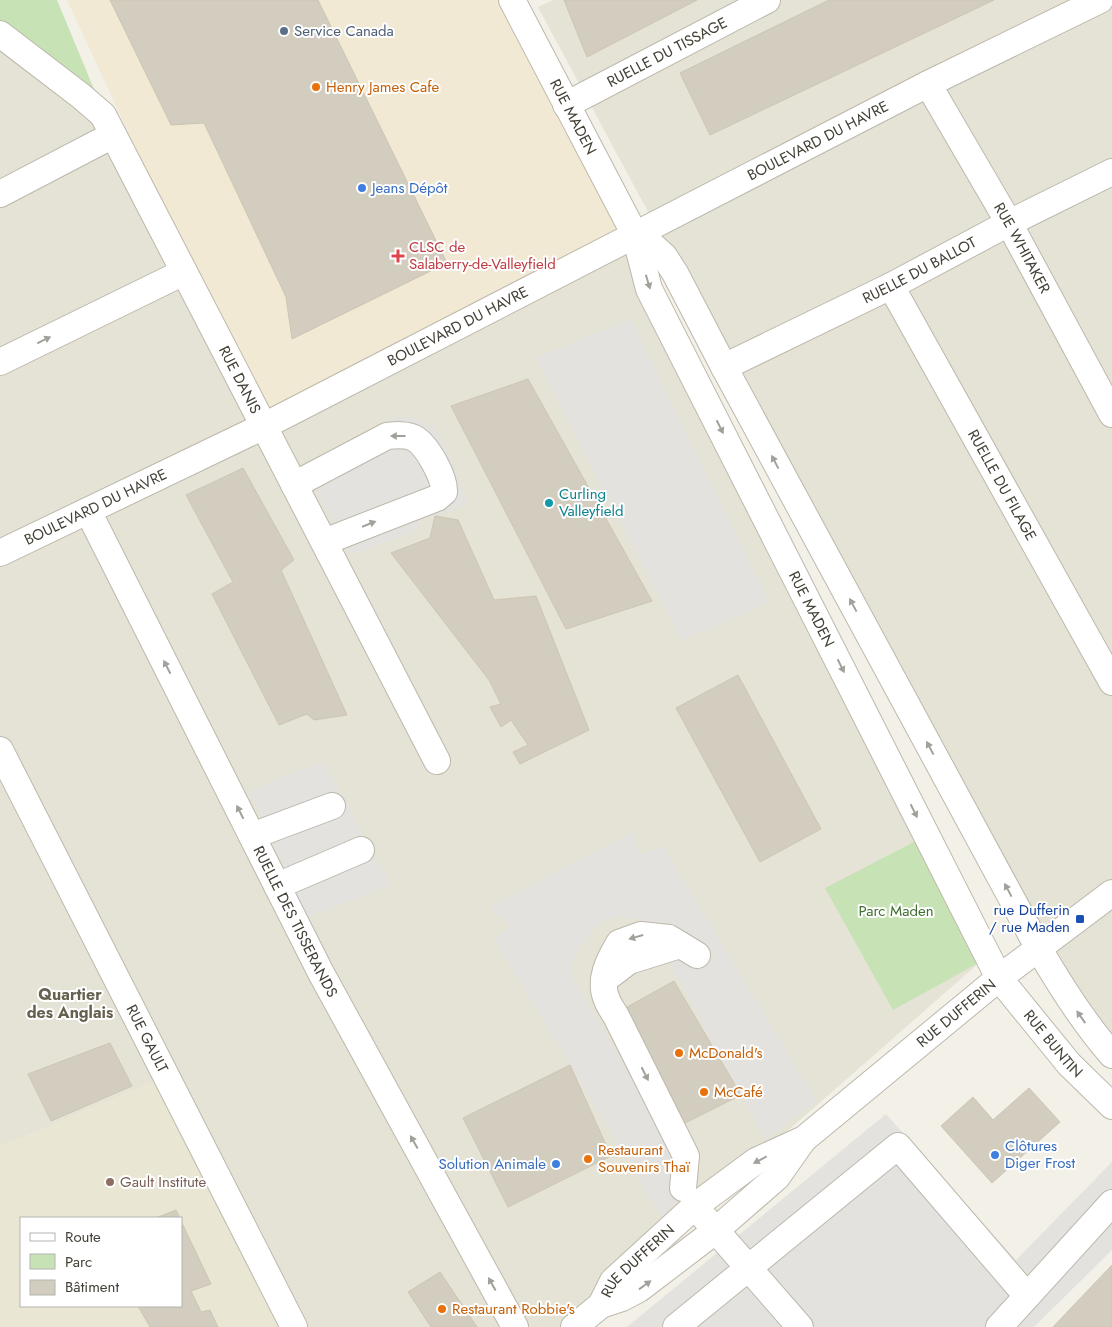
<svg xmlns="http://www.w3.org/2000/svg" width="1112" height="1327" viewBox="0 0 1112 1327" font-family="Jost,sans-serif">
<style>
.residential{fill:#e5e2d6;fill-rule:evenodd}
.commercial{fill:#f1e9d4}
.education{fill:#e9e6d3;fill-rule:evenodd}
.green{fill:#c7e2b4}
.parking{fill:#e3e2df}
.building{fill:#d2cdbe;stroke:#ccc5b2}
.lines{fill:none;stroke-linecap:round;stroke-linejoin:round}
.minor-casing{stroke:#bcb8ab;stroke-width:28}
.minor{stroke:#fff;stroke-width:26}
.oneway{fill:#a2a09b}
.service-dot{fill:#5c6f8a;stroke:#fff;stroke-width:2}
.food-dot{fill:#e8710a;stroke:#fff;stroke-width:2}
.shop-dot{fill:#3f7fe0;stroke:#fff;stroke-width:2}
.health-dot{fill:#e0444e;stroke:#fff;stroke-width:2}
.culture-dot{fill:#0f9aa8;stroke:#fff;stroke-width:2}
.transit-dot{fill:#1a4fb4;stroke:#fff;stroke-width:2}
.education-dot{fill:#8d6e63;stroke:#fff;stroke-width:2}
.labels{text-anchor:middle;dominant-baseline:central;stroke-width:4;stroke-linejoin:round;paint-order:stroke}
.service-label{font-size:15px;fill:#4e5e75;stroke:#fff;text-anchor:start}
.street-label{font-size:15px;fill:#444137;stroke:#fff}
.food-label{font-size:15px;fill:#c56008;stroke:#fff;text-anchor:start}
.shop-label{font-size:15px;fill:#366cbe;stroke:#fff;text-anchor:start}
.health-label{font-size:15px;fill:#be3a42;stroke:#fff;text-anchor:start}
.culture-label{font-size:15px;fill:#0d838f;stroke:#fff;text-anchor:start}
.transit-label{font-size:15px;fill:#164399;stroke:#fff;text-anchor:end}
.park-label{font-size:15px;fill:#406f30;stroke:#fff}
.education-label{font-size:15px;fill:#785e54;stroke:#fff;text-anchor:start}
.neighbourhood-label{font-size:16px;font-weight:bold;fill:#66604f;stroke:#fff}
</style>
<rect width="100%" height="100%" fill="#f2f0e7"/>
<!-- residential -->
<g class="residential">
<path d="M553 0H1112V1042L1032 926 538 7Z"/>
<path d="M0 33 113 135 264 426 635 235 980 962 564 1327H0ZM21 1218H181V1306H21Z"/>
</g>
<!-- commercial -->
<path class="commercial" d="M67 0H500L635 235 264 426Z"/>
<!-- education -->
<path class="education" d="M166 1076 294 1327H0V1146ZM21 1218H181V1306H21Z"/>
<!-- green -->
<g class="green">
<path d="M0 0H57L113 135 0 33Z"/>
<path d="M918 840 980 962 893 1010 825 888Z"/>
</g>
<!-- parking -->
<g class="parking">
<path d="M631 319 769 603 681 640 536 358Z"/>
<path d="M403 417 418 419 433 426 443 440 469 505 423 519 414 531 351 555 304 467 393 419Z"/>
<path d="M323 761 391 885 307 917 249 791Z"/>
<path d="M633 832 639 855 663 846 816 1100 766 1140 648 924 635 918 617 916 600 923 586 939 571 961 572 977 693 1184 662 1218 495 940 510 926 489 908Z"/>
<path d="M886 1114 1016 1260 1112 1162V1250L1034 1327H627Z"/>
</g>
<!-- building -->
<g class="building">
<path d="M110 0H318L447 263 292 339 286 297 204 123 171 125Z"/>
<path d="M564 0H697L587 57Z"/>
<path d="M829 0H994L710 135 680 73Z"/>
<path d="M528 379 652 601 566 629 451 406Z"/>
<path d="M243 468 294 560 281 570 347 715 314 720 307 714 279 725 212 594 233 582 186 495Z"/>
<path d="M435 516 458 520 494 600 536 596 589 730 520 764 513 752 528 745 511 720 501 727 490 707 501 704 489 680 391 553 430 538Z"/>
<path d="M738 675 821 829 760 862 676 708Z"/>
<path d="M674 981 741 1095 679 1126 620 1011Z"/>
<path d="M110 1043 132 1086 51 1121 28 1074Z"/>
<path d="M570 1065 611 1156 508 1207 463 1118Z"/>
<path d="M1029 1088 1060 1122 992 1183 941 1126 973 1097 993 1120Z"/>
<path d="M176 1210 180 1218H156Z"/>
<path d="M181 1221 211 1284 191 1291 201 1312 210 1310 218 1327H150L138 1306H181Z"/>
<path d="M1112 1265V1327H1053Z"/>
<path d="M440 1272 477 1327H431L408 1292Z"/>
</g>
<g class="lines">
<defs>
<g id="minor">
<path id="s1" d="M512 0 635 235 649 289 999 978 1069 1064 1112 1106"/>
<path id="s2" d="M0 34 81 96 103 115 437 761"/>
<path id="s3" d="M928 84 1009 223 1112 414"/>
<path id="s4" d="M566 105 767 0"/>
<path d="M0 194 113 135"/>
<path d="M635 235 653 246 664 256 675 273 724 367 1039 949C1061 987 1083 1022 1112 1055"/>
<path id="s5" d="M891 286 1112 682"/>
<path d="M0 362 184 272"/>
<path id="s6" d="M724 367 891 286 1009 223 1112 172"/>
<path d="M294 485 387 436C396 435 406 434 414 438 427 445 445 478 444 492L437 498 324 542"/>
<path id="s7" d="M88 511 321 973 515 1327"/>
<path id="s8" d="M0 553 264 426 928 84 1100 0"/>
<path id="s9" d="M0 750 294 1327"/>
<path d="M252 836 332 806"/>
<path d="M277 886 361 850"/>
<path d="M604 980 629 961 680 945"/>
<path d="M683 1188 686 1156 617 1018C614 1012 609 1006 607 1000 598 980 609 960 619 943L641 935 669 938 697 955"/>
<path d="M704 1217 800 1327"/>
<path id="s10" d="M601 1305 613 1281 695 1206 756 1161 804 1139 999 978 1112 893"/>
<path d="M574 1327 601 1305 622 1298 639 1289 715 1231 777 1177 803 1140"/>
<path d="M676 1327 898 1146 1027 1296"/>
<path d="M999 1327 1112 1203"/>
</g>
</defs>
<!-- minor casing -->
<use href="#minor" class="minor-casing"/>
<!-- minor -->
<use href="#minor" class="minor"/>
</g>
<!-- one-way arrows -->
<defs><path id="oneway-solid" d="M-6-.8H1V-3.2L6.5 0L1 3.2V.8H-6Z" transform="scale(1.25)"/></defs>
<g class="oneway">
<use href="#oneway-solid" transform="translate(648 282) rotate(73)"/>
<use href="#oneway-solid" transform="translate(44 340) rotate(-26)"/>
<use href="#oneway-solid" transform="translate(720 427) rotate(63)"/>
<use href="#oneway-solid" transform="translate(398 436) rotate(180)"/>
<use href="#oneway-solid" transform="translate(775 462) rotate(-118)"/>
<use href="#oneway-solid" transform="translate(369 524) rotate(-22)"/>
<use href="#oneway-solid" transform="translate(853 605) rotate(-118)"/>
<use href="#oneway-solid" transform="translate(841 666) rotate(63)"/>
<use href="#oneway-solid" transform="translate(167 667) rotate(-117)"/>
<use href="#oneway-solid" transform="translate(930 748) rotate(-118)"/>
<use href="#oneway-solid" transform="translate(914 811) rotate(63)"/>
<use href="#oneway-solid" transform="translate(240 812) rotate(-117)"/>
<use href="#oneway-solid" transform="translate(1008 890) rotate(-118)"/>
<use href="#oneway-solid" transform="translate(636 937) rotate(164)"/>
<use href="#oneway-solid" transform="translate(1081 1017) rotate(-125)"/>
<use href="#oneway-solid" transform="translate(645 1074) rotate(63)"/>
<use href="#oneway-solid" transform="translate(414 1142) rotate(-119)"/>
<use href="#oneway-solid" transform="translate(760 1160) rotate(152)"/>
<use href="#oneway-solid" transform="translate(492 1284) rotate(-119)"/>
<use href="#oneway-solid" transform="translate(645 1285) rotate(-36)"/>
</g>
<!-- markers -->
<circle class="service-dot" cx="284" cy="31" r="5"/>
<g class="food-dot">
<circle cx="316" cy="87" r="5"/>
<circle cx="679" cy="1053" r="5"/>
<circle cx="704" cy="1092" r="5"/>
<circle cx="588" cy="1159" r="5"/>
<circle cx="442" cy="1309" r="5"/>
</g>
<g class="shop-dot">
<circle cx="362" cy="188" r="5"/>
<circle cx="995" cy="1155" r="5"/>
<circle cx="556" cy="1164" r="5"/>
</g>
<path class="health-dot" d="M395.5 248.5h5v5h5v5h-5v5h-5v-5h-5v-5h5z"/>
<circle class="culture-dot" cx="549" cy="503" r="5"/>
<rect class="transit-dot" x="1075" y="914" width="10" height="10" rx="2.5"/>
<circle class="education-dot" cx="110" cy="1182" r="5"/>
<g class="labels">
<!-- service labels -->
<g class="service-label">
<text x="294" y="31">Service Canada</text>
</g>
<!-- street labels -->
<g class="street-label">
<text stroke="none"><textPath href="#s4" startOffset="114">RUELLE DU TISSAGE</textPath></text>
<text stroke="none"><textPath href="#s1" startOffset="132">RUE MADEN</textPath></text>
<text stroke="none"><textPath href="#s8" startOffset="916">BOULEVARD DU HAVRE</textPath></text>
<text stroke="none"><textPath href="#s3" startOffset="189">RUE WHITAKER</textPath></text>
<text stroke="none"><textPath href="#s6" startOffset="218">RUELLE DU BALLOT</textPath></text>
<text stroke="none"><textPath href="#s8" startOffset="511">BOULEVARD DU HAVRE</textPath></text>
<text stroke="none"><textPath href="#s2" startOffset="429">RUE DANIS</textPath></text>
<text stroke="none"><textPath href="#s5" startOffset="228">RUELLE DU FILAGE</textPath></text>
<text stroke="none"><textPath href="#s8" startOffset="106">BOULEVARD DU HAVRE</textPath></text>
<text stroke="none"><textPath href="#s1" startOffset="680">RUE MADEN</textPath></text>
<text stroke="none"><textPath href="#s7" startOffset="460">RUELLE DES TISSERANDS</textPath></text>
<text stroke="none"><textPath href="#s10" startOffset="464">RUE DUFFERIN</textPath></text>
<text stroke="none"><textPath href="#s9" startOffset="324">RUE GAULT</textPath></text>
<text stroke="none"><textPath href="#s1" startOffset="1179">RUE BUNTIN</textPath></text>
<text stroke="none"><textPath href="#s10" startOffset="58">RUE DUFFERIN</textPath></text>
</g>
<!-- food labels -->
<g class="food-label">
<text x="326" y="87">Henry James Cafe</text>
<text x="689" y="1053">McDonald's</text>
<text x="714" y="1092">McCafé</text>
<text x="598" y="1150">Restaurant<tspan x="598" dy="17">Souvenirs Thaï</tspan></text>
<text x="452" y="1309">Restaurant Robbie's</text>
</g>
<!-- shop labels -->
<g class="shop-label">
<text x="372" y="188">Jeans Dépôt</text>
<text x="1005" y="1146">Clôtures<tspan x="1005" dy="17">Diger Frost</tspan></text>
<text x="546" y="1164" text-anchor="end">Solution Animale</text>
</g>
<!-- health labels -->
<g class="health-label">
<text x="409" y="247">CLSC de<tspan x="409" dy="17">Salaberry-de-Valleyfield</tspan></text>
</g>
<!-- culture labels -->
<g class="culture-label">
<text x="559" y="494">Curling<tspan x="559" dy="17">Valleyfield</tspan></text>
</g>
<!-- transit labels -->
<g class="transit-label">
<text x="1070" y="910">rue Dufferin<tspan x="1070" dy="17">/ rue Maden</tspan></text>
</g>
<!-- park labels -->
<g class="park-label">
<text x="896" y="911">Parc Maden</text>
</g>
<!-- education labels -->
<g class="education-label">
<text x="120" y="1182">Gault Institute</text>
</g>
<!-- neighbourhood labels -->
<g class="neighbourhood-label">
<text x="70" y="994">Quartier<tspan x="70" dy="18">des Anglais</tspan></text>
</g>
</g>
<!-- legend -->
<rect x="20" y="1217" width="162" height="90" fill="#ffffff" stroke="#b4b3af"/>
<rect x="30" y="1233" width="25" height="8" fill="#ffffff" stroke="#b4b3af"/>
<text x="65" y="1242" font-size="15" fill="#444137">Route</text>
<rect x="30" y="1254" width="25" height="15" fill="#c7e2b4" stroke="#b4b3af"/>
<text x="65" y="1267" font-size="15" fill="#444137">Parc</text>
<rect x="30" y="1280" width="25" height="15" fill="#d2cdbe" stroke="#b4b3af"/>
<text x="65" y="1292" font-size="15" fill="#444137">Bâtiment</text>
</svg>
